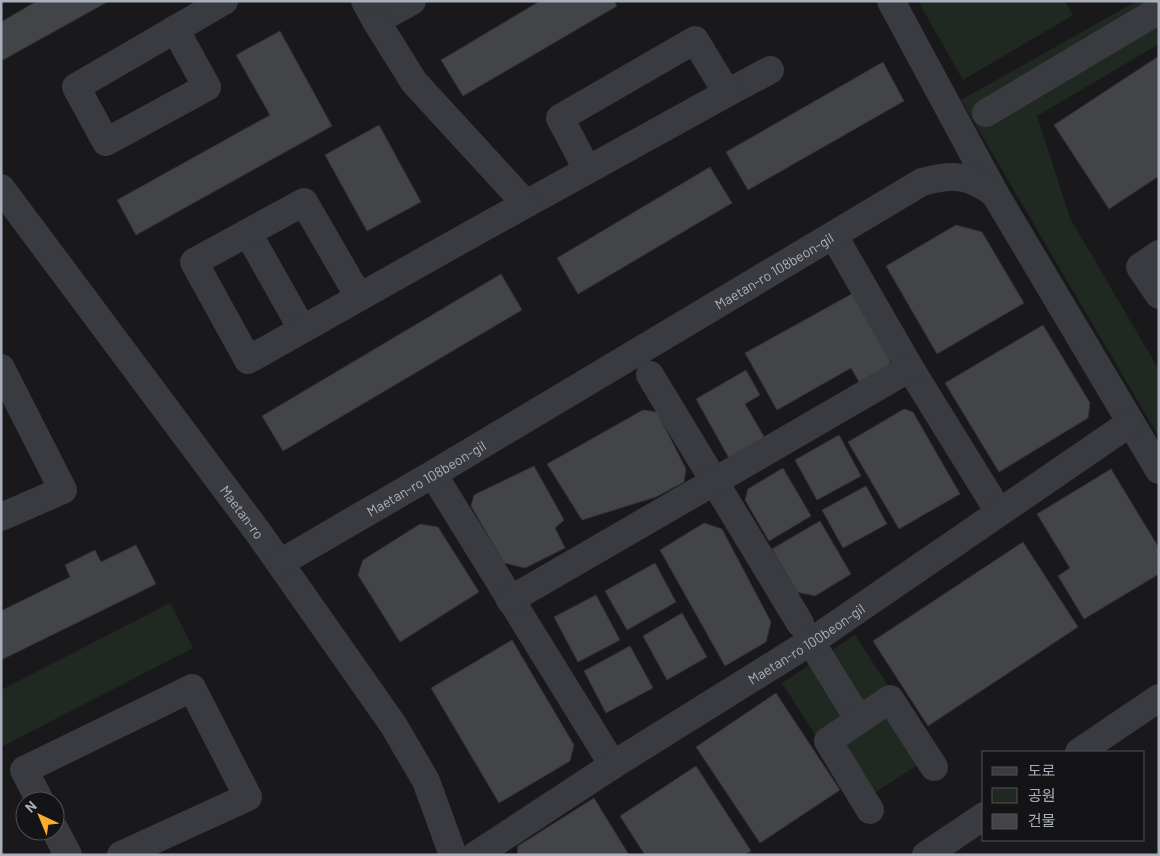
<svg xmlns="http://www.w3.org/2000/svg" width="1160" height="856" viewBox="0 0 1160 856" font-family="Barlow,'Noto Sans KR',sans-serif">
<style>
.green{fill:#202921}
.building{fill:#434448;stroke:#323337}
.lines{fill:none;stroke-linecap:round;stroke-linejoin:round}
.minor{stroke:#393b40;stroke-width:28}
.labels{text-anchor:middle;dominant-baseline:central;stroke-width:5;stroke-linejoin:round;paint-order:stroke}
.street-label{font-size:14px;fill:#aab0bb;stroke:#141416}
</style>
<rect width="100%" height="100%" fill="#19191b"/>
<!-- green -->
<g class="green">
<path d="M918 1H1065L1073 15 963 80Z"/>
<path d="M1137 1H1159V44L1037 116 1070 218 1159 370V437L961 100Z"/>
<path d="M170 603 193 648 1 747V690Z"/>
<path d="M855 635 933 755 859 803 782 683Z"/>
</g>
<!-- building -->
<g class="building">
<path d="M37 1H109L3 60 1 58V22Z"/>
<path d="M540 1H614L617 6 463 96 441 60Z"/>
<path d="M280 31 332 126 136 235 117 200 270 115 236 55Z"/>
<path d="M1159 56V176L1109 209 1054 125Z"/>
<path d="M883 62 904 101 748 190 726 152Z"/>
<path d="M379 125 421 202 367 231 325 155Z"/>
<path d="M710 167 732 203 578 294 557 258Z"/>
<path d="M956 225 982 232 1024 303 937 354 886 266Z"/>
<path d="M501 274 522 310 283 451 262 416Z"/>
<path d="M857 291 892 354 887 373 862 387 851 368 777 410 745 353Z"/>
<path d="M1043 325 1090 403 1088 418 999 472 945 383Z"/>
<path d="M746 370 760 395 745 404 766 440 730 460 696 399Z"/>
<path d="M904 409 913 412 960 494 899 529 848 442Z"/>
<path d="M643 410 657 412 686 469 684 482 656 497 582 520 547 464Z"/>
<path d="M839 435 861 476 817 500 795 460Z"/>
<path d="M534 466 564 520 555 528 565 548 525 568 504 563 471 506 474 495Z"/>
<path d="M783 468 811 516 769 541 745 500 748 489Z"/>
<path d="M1111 469 1159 548V574L1084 619 1058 576 1070 568 1037 514Z"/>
<path d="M866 486 887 524 843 548 822 510Z"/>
<path d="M820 521 851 574 815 596 797 592 772 549Z"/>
<path d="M704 523 722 529 771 622 766 642 725 666 660 550Z"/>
<path d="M420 524 438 527 479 592 400 642 358 575 363 560Z"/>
<path d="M1023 542 1078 627 928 726 873 641Z"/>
<path d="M136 545 156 584 1 660V611L70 577 65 565 95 550 101 562Z"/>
<path d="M655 563 676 602 627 630 605 591Z"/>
<path d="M596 595 620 640 578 662 554 617Z"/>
<path d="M682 613 707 657 667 680 643 636Z"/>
<path d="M512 640 574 745 570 761 499 803 431 688Z"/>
<path d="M630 646 653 688 606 713 584 671Z"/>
<path d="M776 693 840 790 760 843 696 747Z"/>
<path d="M696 766 751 851 744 855H645L620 816Z"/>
<path d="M594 798 629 855H517L518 846Z"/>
</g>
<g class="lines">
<!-- minor -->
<g class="minor">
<path d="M365 1 376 21 412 1"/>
<path d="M891 1 995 194"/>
<path d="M175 29 207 87 106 142 76 87 224 1"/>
<path d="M727 93 770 70"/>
<path d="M986 113 1159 10"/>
<path id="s1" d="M1 188 260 535 394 726 426 781 453 855"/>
<path d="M526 204 727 93 695 40 560 118 587 169"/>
<path d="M248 233 302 329"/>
<path d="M834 236 910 368 999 512"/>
<path d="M1159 254 1140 267 1159 295"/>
<path d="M359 297 304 202 194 262 248 360C341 308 433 255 526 204L414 82 376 21"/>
<path d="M1 368 63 490 1 517"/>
<path d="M650 375 800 623"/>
<path d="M433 474 613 765"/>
<path id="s2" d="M280 563 433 474 922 182C952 173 970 175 995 194L1159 470"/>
<path d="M510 600 910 368"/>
<path d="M819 655 859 720"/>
<path d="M1079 752 1159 698"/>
<path d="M40 801 24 770 192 688 248 797 121 855"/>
<path d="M870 810 828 741 890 699 934 767"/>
<path d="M55 830 68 855"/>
<path id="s3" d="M476 855 613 765 818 637 1130 423"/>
<path d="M926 855 984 816"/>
</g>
</g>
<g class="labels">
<!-- street labels -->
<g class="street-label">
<text stroke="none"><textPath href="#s2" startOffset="574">Maetan-ro 108beon-gil</textPath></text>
<text stroke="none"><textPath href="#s2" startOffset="169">Maetan-ro 108beon-gil</textPath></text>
<text stroke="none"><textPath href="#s1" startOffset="404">Maetan-ro</textPath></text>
<text stroke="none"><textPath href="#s3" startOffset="392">Maetan-ro 100beon-gil</textPath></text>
</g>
</g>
<!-- border -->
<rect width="1160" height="856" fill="none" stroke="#aab0bb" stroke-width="5"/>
<!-- legend -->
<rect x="982" y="751" width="162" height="90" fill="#141416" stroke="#505258"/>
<rect x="992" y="767" width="25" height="8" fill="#393b40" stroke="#505258"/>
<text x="1028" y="776" font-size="15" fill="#aab0bb">도로</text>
<rect x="992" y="788" width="25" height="15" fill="#202921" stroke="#505258"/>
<text x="1028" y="801" font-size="15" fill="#aab0bb">공원</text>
<rect x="992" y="814" width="25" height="15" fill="#434448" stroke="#505258"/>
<text x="1028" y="826" font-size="15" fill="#aab0bb">건물</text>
<!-- north arrow -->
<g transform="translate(40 816) rotate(316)"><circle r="24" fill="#141416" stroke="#505258"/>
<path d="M0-4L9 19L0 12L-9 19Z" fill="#fcad30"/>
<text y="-8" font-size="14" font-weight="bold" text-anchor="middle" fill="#aab0bb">N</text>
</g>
</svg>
